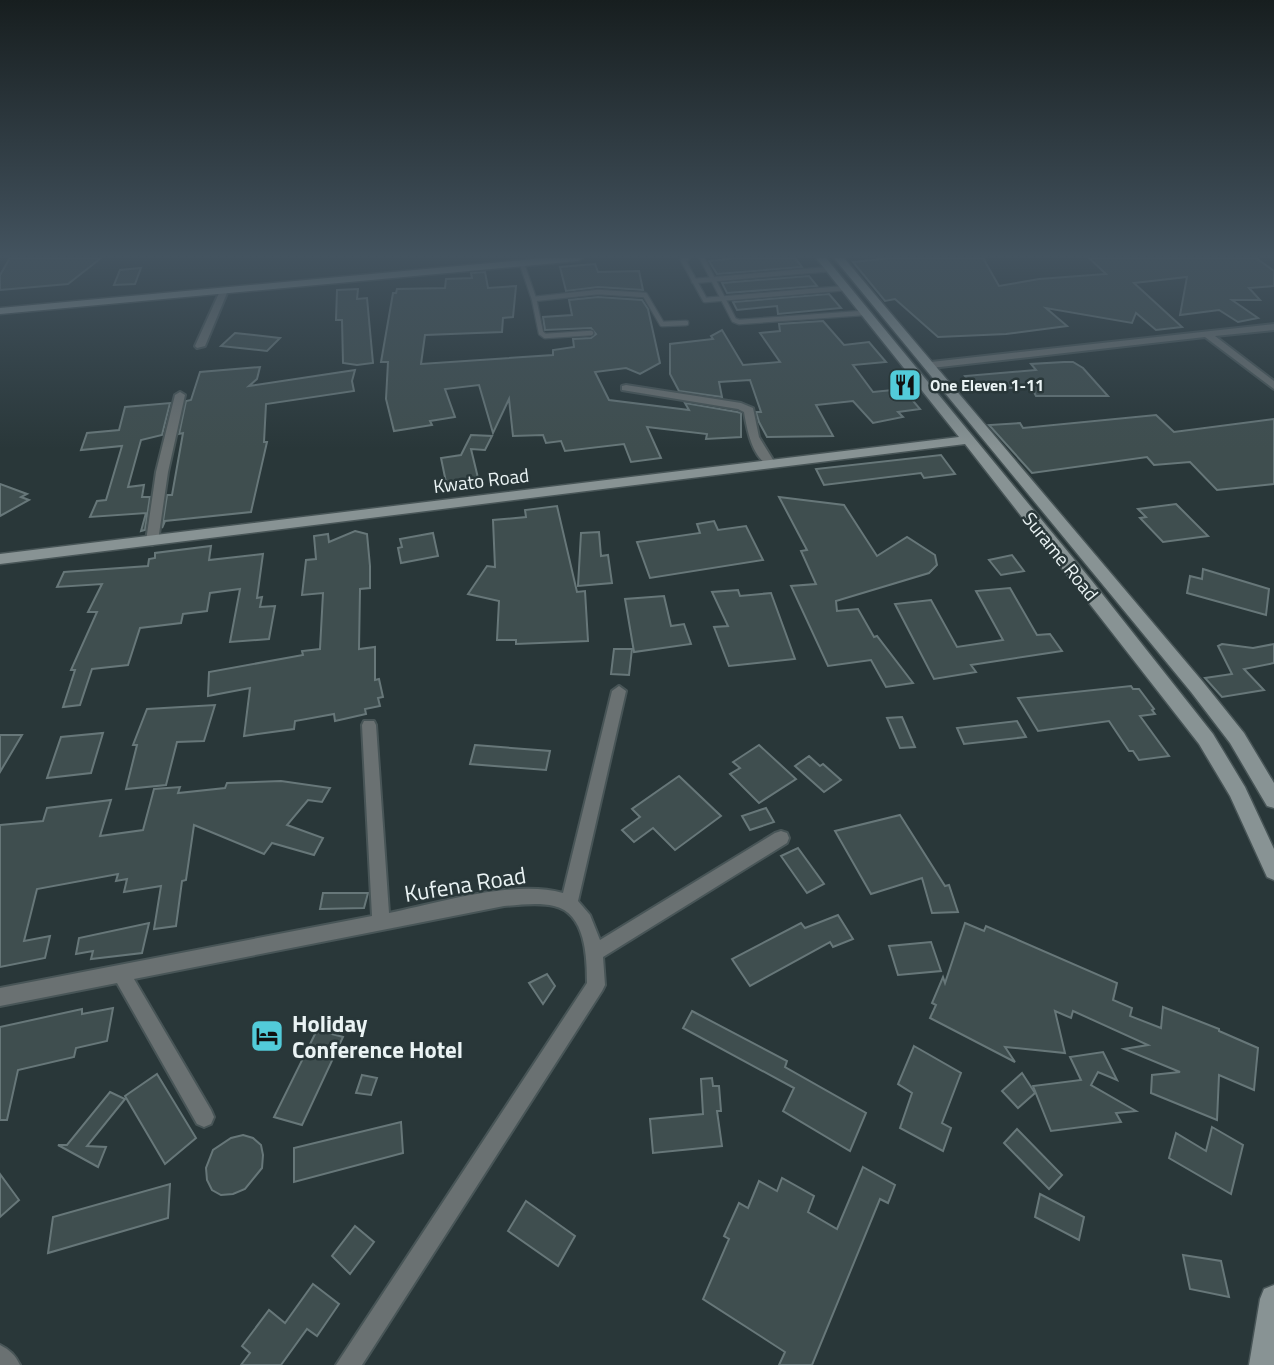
<svg xmlns="http://www.w3.org/2000/svg" width="1274" height="1365" viewBox="0 0 1274 1365" font-family="'Titillium Web',sans-serif">
<style>
.building{fill:#3f4e4f;stroke:#677779;stroke-width:2}
.lines{fill:none;stroke-linecap:round;stroke-linejoin:round}
.lane-casing{stroke:#485557;stroke-width:7}
.street-casing{stroke:#485557;stroke-width:4}
.secondary-casing{stroke:#485557;stroke-width:3}
.lane{stroke:#6a7172;stroke-width:4.5}
.street{fill:#6a7172;fill-rule:evenodd}
.secondary{fill:#889394;fill-rule:evenodd}
.labels{text-anchor:middle;dominant-baseline:central;stroke-width:5;stroke-linejoin:round;paint-order:stroke}
.far-poi-label{font-size:16px;font-weight:bold;fill:#eaf3f4;stroke:#293739;text-anchor:start}
.street-label{font-size:19px;fill:#eaf3f4;stroke:#293739}
.near-street-label{font-size:23px;fill:#eaf3f4;stroke:#293739}
.near-poi-label{font-size:23px;font-weight:bold;fill:#eaf3f4;stroke:#293739;text-anchor:start}
</style>
<rect width="100%" height="100%" fill="#293739"/>
<!-- building -->
<g class="building">
<path d="M10 258H101L68 284 0 290V275Z"/>
<path d="M736 258H795L802 267 717 274 709 261Z"/>
<path d="M891 258H983L999 286 1039 279 1106 274 1089 258H1256L1274 271V286L1249 288 1260 300H1232L1258 318 1238 322 1219 310 1180 315 1187 277 1134 283 1182 327 1156 330 1136 313 1132 323 1046 308 1067 326 1006 334 938 337 895 299 885 301 853 262Z"/>
<path d="M595 264 598 272 639 271 643 290 598 287 566 291 560 267Z"/>
<path d="M141 268 135 284 114 285 120 270Z"/>
<path d="M485 272 488 288 516 286 513 317 503 318 502 332 425 335 421 364 553 355V350L574 347 573 339 591 338 596 334 591 328 545 330 543 317 572 315 569 300 598 297 642 300 648 309 660 363 640 374 626 368 595 372 609 400 689 410 685 403 737 412 741 413V437L706 439 707 434 647 427 661 458 631 462 624 444 565 451 561 441 546 443 543 435 513 436 509 399 493 433 479 385 445 389 455 417 430 421 432 425 394 431 386 399 388 362H381L393 293H396L397 289 445 288 446 279 472 278 471 273Z"/>
<path d="M809 276 817 286 727 293 722 283Z"/>
<path d="M358 289 357 299 367 298 373 363 357 365 343 363 342 320H336L337 290Z"/>
<path d="M829 294 841 308 778 314 777 306 737 310 733 302Z"/>
<path d="M823 321 844 345 869 342 886 362 853 365 873 392 903 389 920 409 898 412 903 417 873 423 853 401 816 405 833 436 767 437 759 422 756 412H761L750 380 719 382 722 397 679 391 670 374V344L713 339 711 336 722 330 743 365 780 362 760 333 780 331 779 324Z"/>
<path d="M235 333 254 335 280 338 267 351 221 346Z"/>
<path d="M1064 362H1073L1083 368 1108 396H1036L1031 386 977 391 965 376 1036 370 1031 364Z"/>
<path d="M260 367 257 379 249 386 355 370 352 381 354 391 266 404 264 442H267L251 512 165 521 162 528 167 495H172L183 433 179 434 186 401 191 400 200 372Z"/>
<path d="M170 403 162 435 141 440 128 487 144 485 142 497H150L145 530 141 531 146 513 90 517 97 501 106 500 122 446 81 450 87 433 119 430 125 407Z"/>
<path d="M1156 415 1174 432 1274 419V484L1217 490 1190 462 1154 465 1147 457 1032 473 989 425 1020 423 1023 428Z"/>
<path d="M471 435 492 436 485 450 471 449 479 482 447 487 441 458 461 455Z"/>
<path d="M941 455 955 474 924 478 921 473 824 485 816 469Z"/>
<path d="M0 484 27 494 21 497 29 500 0 516Z"/>
<path d="M779 497 844 505 877 556 907 537 935 555 937 565 929 573 836 601 837 611 858 609 874 637 877 636 913 683 886 687 871 660 828 666 791 586 816 584 801 551 807 550Z"/>
<path d="M1176 504 1208 536 1163 542 1140 518 1146 517 1138 509Z"/>
<path d="M557 506 577 592 585 591 588 641 516 644V640H497L499 601 468 594 487 566 495 567 493 520 526 517 525 510Z"/>
<path d="M714 521 718 530 746 526 763 560 650 578 637 542 700 533 697 524Z"/>
<path d="M355 531 367 534 370 566V588L360 589 359 649 375 647V680L379 679 383 697 378 698 380 706 365 709 366 714 335 721 334 714 295 721 294 729 244 736 250 688 208 696 209 672 303 655 302 651 320 649 323 593 302 595 306 560 316 559 314 536 328 534 329 542Z"/>
<path d="M599 532 601 556 608 555 612 583 578 586 581 533Z"/>
<path d="M433 533 438 556 401 563 398 548 402 547 400 539Z"/>
<path d="M211 546 209 560 263 554 257 598 262 597 260 607 275 606 269 639 230 642 240 589 210 593 207 611 183 614 181 623 140 628 128 665 92 669 80 705 63 707 75 670H71L97 612H88L102 584 57 587 64 572 148 566 149 559 155 558V553Z"/>
<path d="M1012 555 1024 571 1001 575 989 560Z"/>
<path d="M1203 569 1269 589 1266 615 1187 593 1190 576 1202 579Z"/>
<path d="M1010 588 1037 635 1050 634 1062 651 971 665 976 672 934 679 895 604 931 600 957 647 1003 640 976 591Z"/>
<path d="M738 590 740 596 771 593 795 659 729 666 714 627 728 626 712 592Z"/>
<path d="M664 596 671 626 684 624 691 644 634 652 625 599Z"/>
<path d="M1222 644 1253 648 1274 644V663L1244 669 1264 690 1222 697 1205 678 1232 674 1218 646Z"/>
<path d="M614 649H632L629 675 611 674Z"/>
<path d="M1131 686 1133 689H1139L1154 709 1152 710 1155 714 1140 716 1169 756 1139 760 1133 751H1129L1109 721 1038 731 1018 698Z"/>
<path d="M215 705 204 741 177 742 166 785 126 789 137 745H133L147 709Z"/>
<path d="M902 717 915 747 900 748 887 718Z"/>
<path d="M1017 721 1026 737 964 744 957 728Z"/>
<path d="M103 733 91 773 47 778 61 737Z"/>
<path d="M0 735H22L0 772Z"/>
<path d="M475 745 550 751 546 770 470 764Z"/>
<path d="M759 745 796 779 759 803 730 774 740 768 733 762Z"/>
<path d="M809 756 820 766 823 764 841 780 824 792 795 766Z"/>
<path d="M679 776 721 816 675 850 653 828 634 842 622 830 640 817 632 809Z"/>
<path d="M281 781 330 788 322 802 308 800 287 825 323 838 314 855 272 843 264 854 194 825 186 880 182 881 176 926 154 929 161 886 124 892 127 879 116 881 118 874 37 889 24 941 50 936 45 958 0 967V825L43 821 47 808 111 800 100 836 143 830 154 789 180 787 178 793 225 788 227 783Z"/>
<path d="M766 808 774 822 750 830 742 816Z"/>
<path d="M900 815 945 886 949 885 958 912 932 913 922 878 871 894 835 831Z"/>
<path d="M798 848 824 884 807 893 781 856Z"/>
<path d="M323 893H368L364 908 320 909Z"/>
<path d="M838 915 853 939 833 947 830 942 750 986 732 959 801 923 805 928Z"/>
<path d="M149 923 142 953 91 959 93 951 76 954 79 938Z"/>
<path d="M965 923 984 931 986 926 1117 983 1113 1000 1132 1008 1130 1016 1161 1028 1163 1007 1219 1029V1031L1258 1048 1254 1090 1219 1075 1217 1120 1151 1093 1152 1075 1180 1072 1124 1049 1148 1045 1073 1011 1071 1018 1055 1011 1065 1053 1005 1047 1015 1062 930 1018 936 1005 932 1003 943 977 945 983Z"/>
<path d="M931 942 941 971 898 975 889 946Z"/>
<path d="M547 974 555 986 543 1004 529 983Z"/>
<path d="M113 1008 107 1041 76 1048 74 1057 18 1070 7 1120H0V1027L82 1009V1014Z"/>
<path d="M692 1011 787 1061 785 1067 866 1113 850 1151 783 1111 794 1088 683 1028Z"/>
<path d="M317 1030 343 1037 302 1125 274 1117Z"/>
<path d="M914 1046 961 1073 942 1123 951 1128 943 1151 900 1128 912 1093 898 1084Z"/>
<path d="M1103 1052 1117 1080 1098 1072 1091 1085 1136 1111 1116 1113 1121 1122 1051 1131 1033 1086 1081 1080 1070 1057Z"/>
<path d="M1022 1073 1035 1093 1018 1108 1002 1091Z"/>
<path d="M157 1074 196 1138 165 1164 125 1096Z"/>
<path d="M362 1075 377 1078 371 1095 356 1093Z"/>
<path d="M712 1078 713 1086H719L721 1111H717L722 1146 653 1153 650 1119 703 1114 701 1079Z"/>
<path d="M110 1092 125 1099 87 1146 106 1147 98 1167 58 1145H67Z"/>
<path d="M401 1122 403 1153 294 1182V1148Z"/>
<path d="M1212 1127 1243 1145 1231 1194 1169 1158 1176 1133 1206 1151Z"/>
<path d="M1017 1129 1062 1175 1049 1189 1004 1143Z"/>
<path d="M243 1135 253 1138 261 1145 263 1155 262 1168 245 1189 233 1194 221 1195 212 1190 207 1180 206 1168 213 1150 231 1138Z"/>
<path d="M863 1167 895 1185 888 1203 880 1199 812 1365H779L785 1352 703 1299 729 1239 724 1236 739 1203 748 1208 759 1181 777 1191 782 1178 814 1196 808 1212 837 1229Z"/>
<path d="M0 1174 19 1200 0 1217Z"/>
<path d="M170 1184 168 1218 48 1253 53 1217Z"/>
<path d="M1040 1194 1084 1217 1079 1240 1035 1217Z"/>
<path d="M526 1201 575 1236 558 1266 508 1231Z"/>
<path d="M355 1226 374 1242 350 1274 332 1256Z"/>
<path d="M1183 1255 1221 1261 1229 1297 1190 1289Z"/>
<path d="M313 1284 339 1304 317 1336 307 1329 281 1365H241L250 1353 242 1346 269 1310 285 1323Z"/>
</g>
<g class="lines">
<defs>
<g id="lane">
<path d="M687 258 683 260 705 300 846 288"/>
<path d="M702 258 734 320 739 322 863 313"/>
<path d="M522 264 534 299 541 333 545 336 591 333"/>
<path d="M694 281 830 269"/>
<path d="M534 299 598 292 645 295 662 324 686 323"/>
</g>
<g id="street">
<path d="M220 291 227 293 205 346 197 348 195 346Z"/>
<path d="M1274 324V330L1215 336 1274 381V389L1205 337 931 368 926 365 931 362Z"/>
<path d="M626 385 741 403 753 408 759 437 775 463 770 466C752 458 747 429 744 412L738 409 622 390V386Z"/>
<path d="M180 392 185 395 168 472 158 541 152 545 146 541 156 472 175 395Z"/>
<path d="M619 686 626 691 578 901 590 915 600 940 775 833 781 831 787 833 789 838 787 843 603 957 605 985 602 991 362 1365H336L587 983C587 958 586 913 554 906 538 902 520 905 504 906L134 979 211 1110 214 1117 211 1124 204 1127 197 1124 117 983 0 1006V988L372 916 362 725 364 721H374L376 725 389 913C438 903 515 879 563 893L612 691Z"/>
<path d="M0 1345C10 1350 15 1355 20 1365H0Z"/>
</g>
<g id="secondary">
<path d="M545 258H583L578 261 0 314V308Z"/>
<path d="M816 258H826L1092 581 1213 734 1245 787 1274 849V880L1267 877 1230 796 1199 744 965 444 0 564V554L959 437Z"/>
<path d="M834 258H844L1203 682 1244 733 1274 783V808L1267 806 1230 743 1191 692Z"/>
<path d="M1274 1285V1365H1249L1260 1299 1264 1289Z"/>
</g>
</defs>
<!-- lane casing -->
<use href="#lane" class="lane-casing"/>
<!-- street casing -->
<use href="#street" class="street-casing"/>
<!-- secondary casing -->
<use href="#secondary" class="secondary-casing"/>
<!-- lane -->
<use href="#lane" class="lane"/>
<!-- street -->
<use href="#street" class="street"/>
<!-- secondary -->
<use href="#secondary" class="secondary"/>
</g>
<!-- sky -->
<linearGradient id="sky" x2="0" y2="1"><stop stop-color="#171e1f"/><stop offset="0.57" stop-color="#43535f"/><stop offset="1" stop-color="#43535f" stop-opacity="0"/></linearGradient>
<rect width="1274" height="449" fill="url(#sky)"/>
<!-- icons -->
<defs>
<symbol id="restaurant-square" viewBox="-11 -11 22 22"><rect x="-9" y="-9" width="18" height="18" rx="4" fill="#52cbd9" stroke="#293739"/><path d="M-5-6h1v4h1v-4h1v4h1v-4h1v5L-1.5 .5V6h-2V.5L-5-1ZM5-6V6H3V1.5H1.5Q1.5-4 5-6Z" fill="#111"/></symbol>
<symbol id="hotel-square" viewBox="-11 -11 22 22"><rect x="-9" y="-9" width="18" height="18" rx="4" fill="#52cbd9" stroke="#293739"/><path d="M-6-4.5h1.5V1H6V5H4.5V3h-9V5H-6ZM-4 0a1.8 1.8 0 1 1 3.6 0ZM.5 0V-2.5h3Q6-2.5 6 0Z" fill="#111"/></symbol>
</defs>
<g fill-rule="evenodd">
<use href="#restaurant-square" x="886" y="366" width="38" height="38"/>
<use href="#hotel-square" x="248" y="1017" width="38" height="38"/>
</g>
<g class="labels">
<!-- far-poi labels -->
<g class="far-poi-label">
<text x="930" y="385">One Eleven 1-11</text>
</g>
<!-- street labels -->
<g class="street-label">
<text transform="translate(481 480) rotate(-7)">Kwato Road</text>
<text transform="translate(1061 556) rotate(51)">Surame Road</text>
</g>
<!-- near-street labels -->
<g class="near-street-label">
<text transform="translate(465 884) rotate(-9)">Kufena Road</text>
</g>
<!-- near-poi labels -->
<g class="near-poi-label">
<text x="292" y="1023">Holiday<tspan x="292" dy="26">Conference Hotel</tspan></text>
</g>
</g>
</svg>
